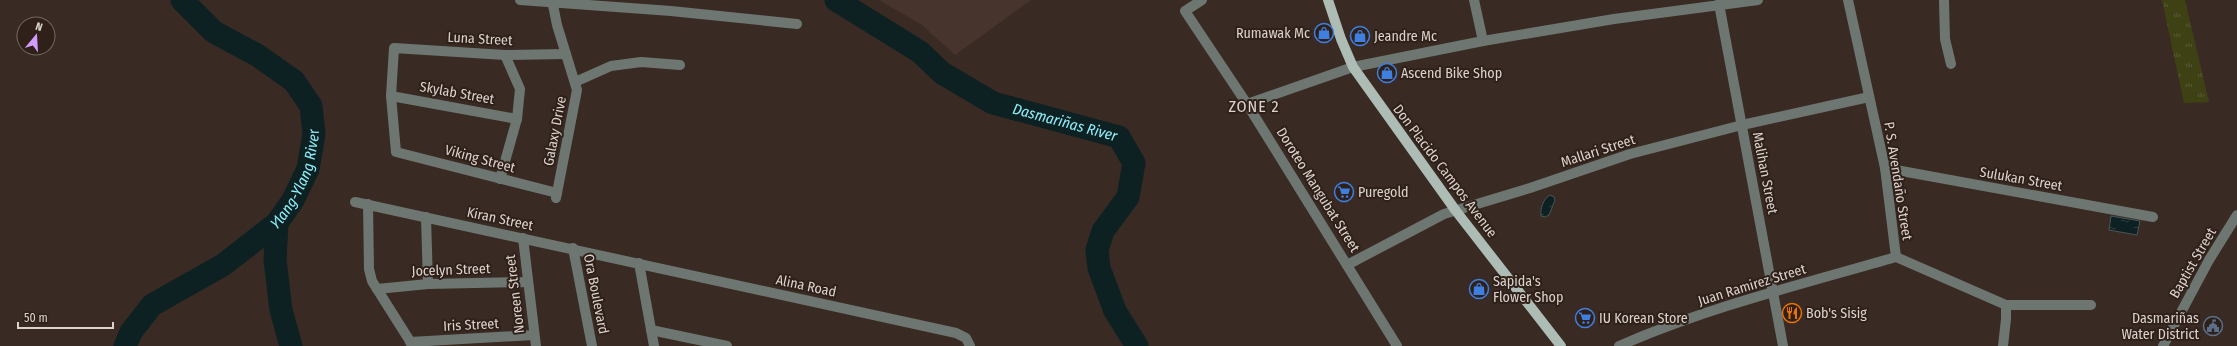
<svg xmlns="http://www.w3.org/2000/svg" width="2237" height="346" viewBox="0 0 2237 346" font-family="'Fira Sans Condensed',sans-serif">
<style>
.industrial{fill:#47342d}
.grass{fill:url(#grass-tufts)}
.water{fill:url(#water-ripples);stroke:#4b5656}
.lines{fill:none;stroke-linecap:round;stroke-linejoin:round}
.river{stroke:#0d2022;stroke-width:23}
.minor{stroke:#6e7672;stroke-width:10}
.major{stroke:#adbdb5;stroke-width:10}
.labels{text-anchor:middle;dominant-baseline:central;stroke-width:4;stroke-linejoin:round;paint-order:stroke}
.poi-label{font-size:14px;fill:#dcd3ce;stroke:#2f211a;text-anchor:start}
.street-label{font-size:14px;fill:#dcd3ce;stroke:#2f211a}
.water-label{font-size:15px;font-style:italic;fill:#8ff0fc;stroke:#2f211a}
.quarter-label{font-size:16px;letter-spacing:1px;fill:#dcd3ce;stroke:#2f211a}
</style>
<defs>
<pattern id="grass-tufts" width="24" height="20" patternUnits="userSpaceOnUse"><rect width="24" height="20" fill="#3e4114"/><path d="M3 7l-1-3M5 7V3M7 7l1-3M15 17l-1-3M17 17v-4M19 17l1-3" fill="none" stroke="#595c35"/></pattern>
<pattern id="water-ripples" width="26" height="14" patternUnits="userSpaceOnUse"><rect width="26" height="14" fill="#0d2022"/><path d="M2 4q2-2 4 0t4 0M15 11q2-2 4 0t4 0" fill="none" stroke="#304041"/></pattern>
</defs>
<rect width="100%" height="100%" fill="#392b23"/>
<!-- industrial -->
<path class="industrial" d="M879 0H1031L955 55 922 25Z"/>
<!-- grass -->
<path class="grass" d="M2162 0H2185L2209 102 2184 103Z"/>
<!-- water -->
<g class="water">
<path d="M1550 195 1554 197 1555 200 1549 215 1545 217 1541 216C1540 209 1543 199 1550 195Z"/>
<path d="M2111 216 2140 221 2137 235 2109 230Z"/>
</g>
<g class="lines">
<!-- river -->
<g class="river">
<path id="s1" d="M836 0 920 52 942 73 993 103 1119 137 1134 163 1128 197 1103 231 1097 250 1099 268 1115 311 1137 346"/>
<path d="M277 223 275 260 281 310 291 346"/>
<path id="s2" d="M125 346 131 332 152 305 223 265 277 223 293 200 308 169 314 134 311 106 294 81 257 55 214 32 182 0"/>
</g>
<!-- minor -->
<g class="minor">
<path d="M520 0 671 11 797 24"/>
<path d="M552 0 557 25 577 90 556 198"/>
<path d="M1202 0 1185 11 1247 104 1397 346"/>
<path d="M1474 0 1483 41"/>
<path d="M1848 0 1885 168 1896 257"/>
<path d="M1944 0 1945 39 1951 64"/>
<path d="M1719 4 1783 346"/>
<path d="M575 82 611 66 641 62 680 65"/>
<path d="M391 96 517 119"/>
<path d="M1247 104 1353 67 1483 41 1614 19 1758 0"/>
<path d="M1885 168 2153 217"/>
<path d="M500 179 517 119 520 89 505 55"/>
<path d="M557 193 396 152 391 96 394 48 505 55 566 54"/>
<path d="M355 202 956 333 966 338 970 346"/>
<path d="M368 204 369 269 372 281 413 346"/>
<path d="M426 217 428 284"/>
<path d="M523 238 536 346"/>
<path d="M573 248 592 346"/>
<path d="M1896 257 2006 305V319L2003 346"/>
<path d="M639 263 654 346"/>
<path d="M1347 265 1444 214 1530 188 1630 154 1742 125 1869 97"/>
<path d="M377 289 428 284 527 282"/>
<path d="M2006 305H2091"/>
<path d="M651 330 727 346"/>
<path d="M410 342 534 335"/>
<path d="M1619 346C1708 307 1803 284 1896 257"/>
<path d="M2163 346 2209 260 2237 215"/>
</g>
<!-- major -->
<path class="major" d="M1328 0 1341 39 1353 67 1456 211 1561 346"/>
</g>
<!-- icons -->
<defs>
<symbol id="shop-ring" viewBox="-11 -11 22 22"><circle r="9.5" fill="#2f211a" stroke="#3f7fe0" stroke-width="1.5"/><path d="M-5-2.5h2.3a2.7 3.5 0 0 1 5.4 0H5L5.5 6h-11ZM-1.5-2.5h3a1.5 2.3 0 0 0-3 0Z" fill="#3f7fe0"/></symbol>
<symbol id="supermarket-ring" viewBox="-11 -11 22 22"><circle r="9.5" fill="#2f211a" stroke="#3f7fe0" stroke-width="1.5"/><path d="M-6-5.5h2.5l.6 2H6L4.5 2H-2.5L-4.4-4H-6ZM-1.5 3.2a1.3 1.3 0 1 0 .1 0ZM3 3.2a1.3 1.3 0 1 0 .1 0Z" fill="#3f7fe0"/></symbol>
<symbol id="restaurant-ring" viewBox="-11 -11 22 22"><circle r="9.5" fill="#2f211a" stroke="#e8710a" stroke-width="1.5"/><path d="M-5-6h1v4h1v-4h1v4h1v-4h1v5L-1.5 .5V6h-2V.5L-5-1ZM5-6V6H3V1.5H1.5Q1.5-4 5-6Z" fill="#e8710a"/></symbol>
<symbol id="civic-ring" viewBox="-11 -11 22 22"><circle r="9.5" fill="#2f211a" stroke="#5c6f8a" stroke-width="1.5"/><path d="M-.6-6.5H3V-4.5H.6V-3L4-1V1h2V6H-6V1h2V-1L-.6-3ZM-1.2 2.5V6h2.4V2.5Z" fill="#5c6f8a"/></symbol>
</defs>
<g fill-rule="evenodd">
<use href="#shop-ring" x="1313" y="22" width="22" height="22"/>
<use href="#shop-ring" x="1349" y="25" width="22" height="22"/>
<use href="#shop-ring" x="1376" y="62" width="22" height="22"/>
<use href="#supermarket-ring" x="1333" y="181" width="22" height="22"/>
<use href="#shop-ring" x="1468" y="278" width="22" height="22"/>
<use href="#restaurant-ring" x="1781" y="302" width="22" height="22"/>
<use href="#supermarket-ring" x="1574" y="307" width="22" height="22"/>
<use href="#civic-ring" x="2202" y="315" width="22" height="22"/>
</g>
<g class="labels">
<!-- poi labels -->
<g class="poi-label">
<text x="1310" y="33" text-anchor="end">Rumawak Mc</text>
<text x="1374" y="36">Jeandre Mc</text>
<text x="1401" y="73">Ascend Bike Shop</text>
<text x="1358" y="192">Puregold</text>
<text x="1493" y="281">Sapida's<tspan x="1493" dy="16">Flower Shop</tspan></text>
<text x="1806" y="313">Bob's Sisig</text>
<text x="1599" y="318">IU Korean Store</text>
<text x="2199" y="318" text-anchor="end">Dasmariñas<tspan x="2199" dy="16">Water District</tspan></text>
</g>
<!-- street labels -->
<g class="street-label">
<text transform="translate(480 39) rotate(3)">Luna Street</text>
<text transform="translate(457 93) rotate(10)">Skylab Street</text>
<text transform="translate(555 131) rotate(-79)">Galaxy Drive</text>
<text transform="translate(1598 151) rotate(-18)">Mallari Street</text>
<text transform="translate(480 159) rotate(15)">Viking Street</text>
<text transform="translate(1445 171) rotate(53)">Don Placido Campos Avenue</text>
<text transform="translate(1765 173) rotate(79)">Malihan Street</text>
<text transform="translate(2021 179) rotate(10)">Sulukan Street</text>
<text transform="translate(1898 181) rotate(81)">P. S. Avendaño Street</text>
<text transform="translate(1318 190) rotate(58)">Doroteo Mangubat Street</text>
<text transform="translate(500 219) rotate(12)">Kiran Street</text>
<text transform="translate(2193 263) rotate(-60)">Baptist Street</text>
<text transform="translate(451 270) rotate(-2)">Jocelyn Street</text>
<text transform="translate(1752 285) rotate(-17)">Juan Ramirez Street</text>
<text transform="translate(806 286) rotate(12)">Alina Road</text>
<text transform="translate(515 294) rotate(-97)">Noreen Street</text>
<text transform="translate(596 294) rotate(79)">Ora Boulevard</text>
<text transform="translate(471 325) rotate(-3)">Iris Street</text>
</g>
<!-- water labels -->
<g class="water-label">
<text stroke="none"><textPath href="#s1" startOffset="263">Dasmariñas River</textPath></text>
<text stroke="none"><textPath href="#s2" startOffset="248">Ylang-Ylang River</textPath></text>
</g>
<!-- quarter labels -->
<g class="quarter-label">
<text x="1254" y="106">ZONE 2</text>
</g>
</g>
<!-- north arrow -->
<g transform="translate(36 36) rotate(18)"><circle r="19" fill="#2f211a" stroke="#746862"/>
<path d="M0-3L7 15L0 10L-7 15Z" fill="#d29dfd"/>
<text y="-6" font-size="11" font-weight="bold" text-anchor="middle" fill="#dcd3ce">N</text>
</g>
<!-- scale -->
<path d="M18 322v6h95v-6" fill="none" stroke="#dcd3ce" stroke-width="2"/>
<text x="24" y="322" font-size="12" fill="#dcd3ce" stroke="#2f211a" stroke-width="3" paint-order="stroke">50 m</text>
</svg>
